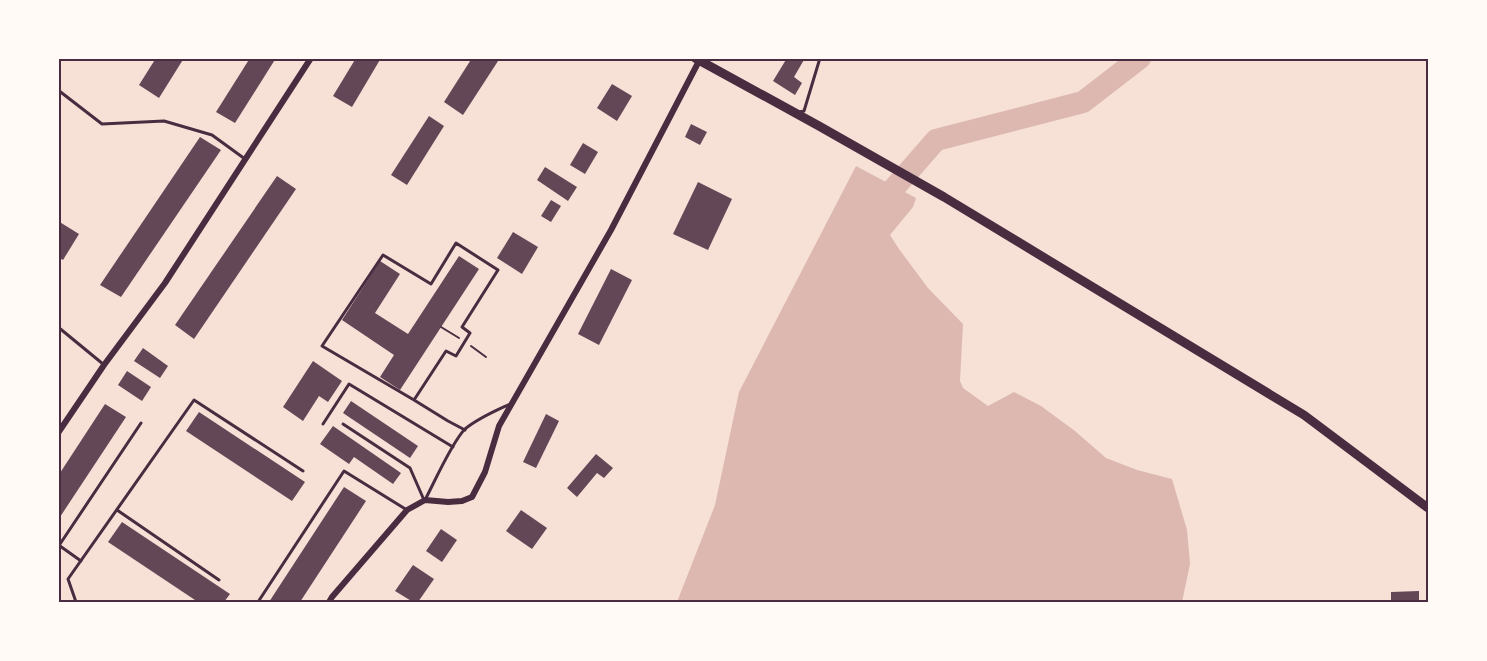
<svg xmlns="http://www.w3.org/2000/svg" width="1487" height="661" viewBox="0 0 1487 661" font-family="'PT Sans Narrow',sans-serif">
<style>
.water{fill:#dcb8b0}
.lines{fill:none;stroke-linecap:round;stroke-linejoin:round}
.river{stroke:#dcb8b0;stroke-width:22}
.building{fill:#644757}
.path{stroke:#4a2c40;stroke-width:2}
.service{stroke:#4a2c40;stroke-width:3}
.minor{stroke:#4a2c40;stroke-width:6}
.primary{stroke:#4a2c40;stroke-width:9}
.neatline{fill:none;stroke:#4a2c40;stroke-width:2}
</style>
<rect width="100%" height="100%" fill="#f7e1d7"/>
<!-- water -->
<path class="water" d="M856 166 916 198 913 207 890 235 899 249 928 288 963 324 960 381 963 388 988 406 1014 392 1041 406 1075 431 1106 458 1137 470 1172 479 1187 530 1190 564 1182 602H677L715 505 739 392Z"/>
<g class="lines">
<!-- river -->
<path class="river" d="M875 210 936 140 1083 102 1140 58"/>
</g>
<!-- building -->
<g class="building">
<path d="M156 58H184L159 98 139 85Z"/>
<path d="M250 58H276L235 123 216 112Z"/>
<path d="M356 58H381L352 107 333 96Z"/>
<path d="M472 58H500L463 115 444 102Z"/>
<path d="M787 58H805L794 77 802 83 795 95 773 81Z"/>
<path d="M612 84 632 96 617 121 597 108Z"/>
<path d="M429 116 444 126 407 185 391 175Z"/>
<path d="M691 124 707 132 700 145 685 137Z"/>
<path d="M200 137 221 150 121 297 100 285Z"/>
<path d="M583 143 598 152 585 174 570 165Z"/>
<path d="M545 167 577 187 568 201 537 180Z"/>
<path d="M277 176 296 189 194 339 175 325Z"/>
<path d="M698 182 732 199 708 250 673 234Z"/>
<path d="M551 200 561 206 551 222 541 216Z"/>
<path d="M58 221 79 234 63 260 58 257Z"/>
<path d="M513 232 538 247 522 274 497 258Z"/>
<path d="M459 256 479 269 400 390 380 377 394 355 342 320 380 261 400 274 375 313 408 334Z"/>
<path d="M611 269 632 280 599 345 578 334Z"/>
<path d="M143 348 168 366 160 378 134 361Z"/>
<path d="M313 361 342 381 328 402 319 396 303 421 283 407Z"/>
<path d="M127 371 151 387 142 401 118 385Z"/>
<path d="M351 401 418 446 410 458 343 413Z"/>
<path d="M105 404 126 417 58 520V476Z"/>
<path d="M199 412 305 482 292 501 186 431Z"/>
<path d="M546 414 559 421 536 468 523 462Z"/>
<path d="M333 426 401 473 393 484 354 457 349 464 320 444Z"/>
<path d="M596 454 613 468 604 478 597 473 577 497 567 488Z"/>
<path d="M344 487 366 501 300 602H269Z"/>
<path d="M521 510 547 528 532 549 506 531Z"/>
<path d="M122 522 230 594 224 602H198L108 542Z"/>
<path d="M441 529 457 540 442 562 426 551Z"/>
<path d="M413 565 434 579 418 602H413L395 591Z"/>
<path d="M1419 591V602H1391V592Z"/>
</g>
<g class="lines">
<!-- path -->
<g class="path">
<path d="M441 327 459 338"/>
<path d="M471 346 486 357"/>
</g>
<!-- service -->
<g class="service">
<path d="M58 90 102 124 164 121 212 135 245 159"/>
<path d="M799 112 804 111 820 58"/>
<path d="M58 327 103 364"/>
<path d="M414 400 446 351 456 356 470 333 462 327 498 270 456 243 431 284 383 255 322 346 414 400 448 421 465 430"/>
<path d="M323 424 349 384 453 447"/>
<path d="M343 424 410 468 424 500"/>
<path d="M426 498C435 481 452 442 465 429 478 418 495 411 510 404"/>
<path d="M117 510 219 580"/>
<path d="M60 546 81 561"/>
<path d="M58 547 141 423"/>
<path d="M76 602 68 579 194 400 303 471"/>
<path d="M258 602 344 471 407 510"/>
</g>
<!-- minor -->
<g class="minor">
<path d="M58 433 104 365 165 283 311 58"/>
<path d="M329 602 332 597 407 510 425 500 448 502 462 501 472 497 485 472 499 426 611 230 699 61 708 58"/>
</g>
<!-- primary -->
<path class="primary" d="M695 58 819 126 944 197 1304 415 1428 508"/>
</g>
<!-- border -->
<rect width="1487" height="661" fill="none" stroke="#fffaf5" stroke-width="120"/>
<rect x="60" y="60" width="1367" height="541" class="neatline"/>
</svg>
